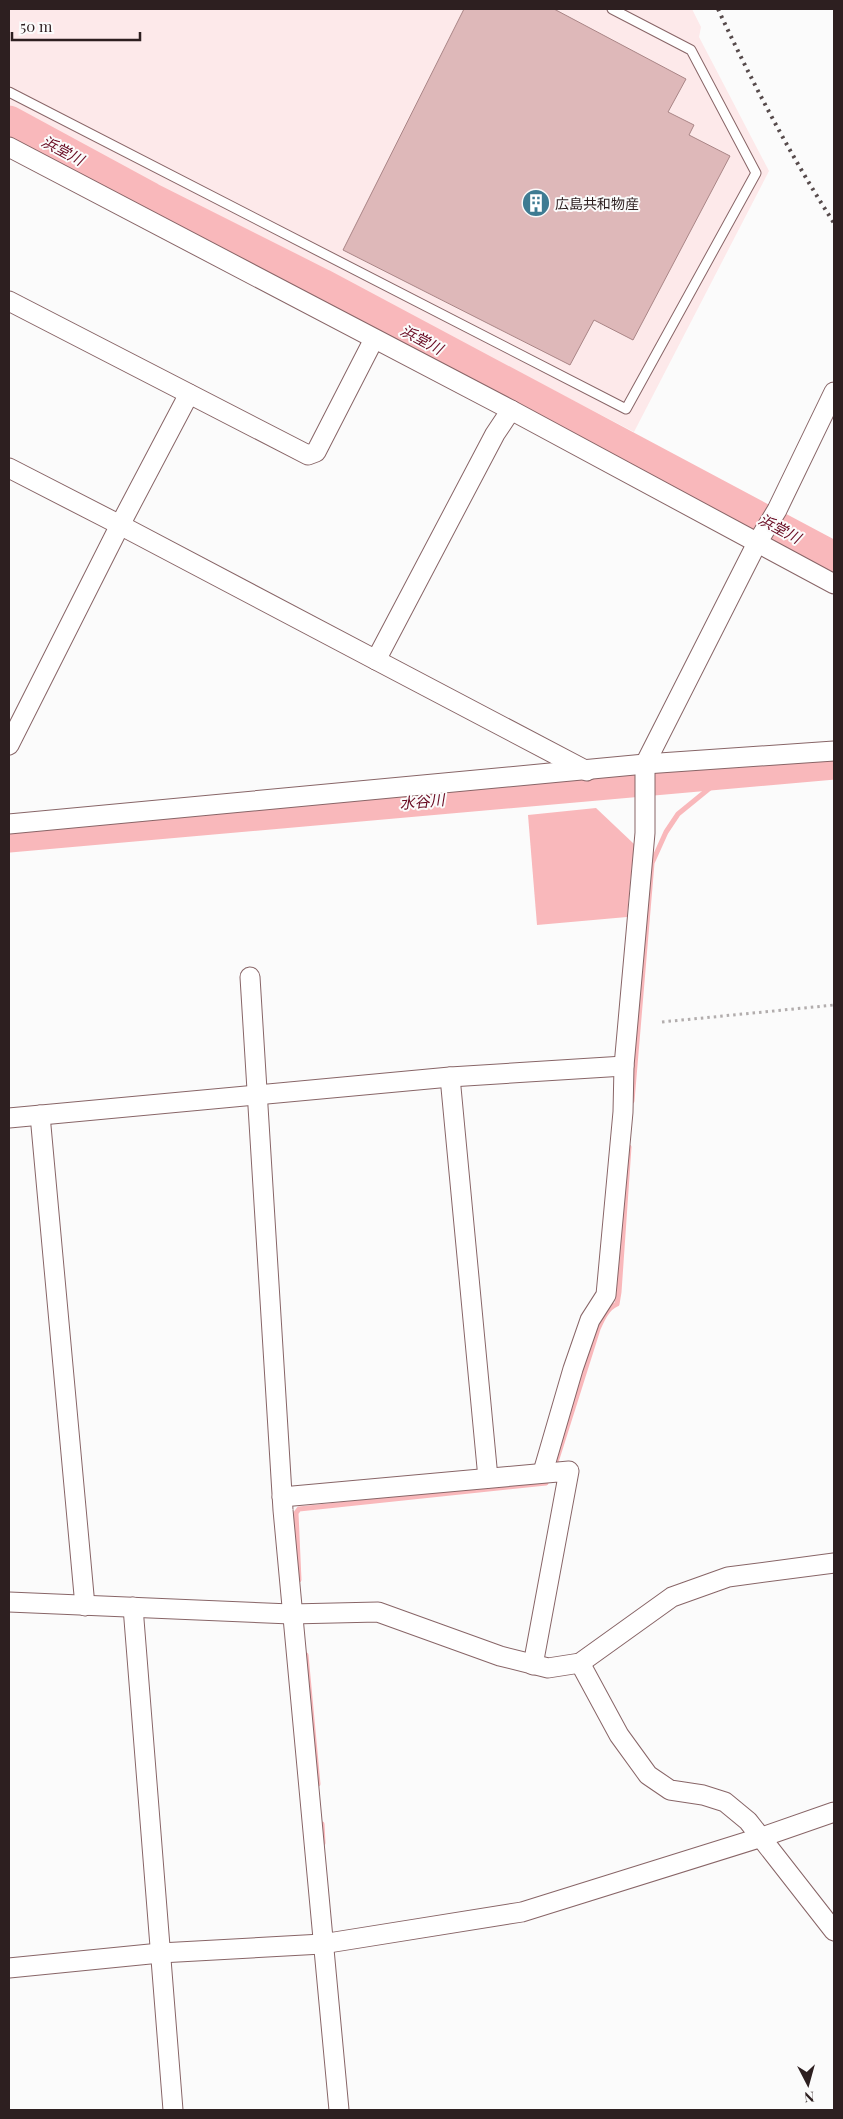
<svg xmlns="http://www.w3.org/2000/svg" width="843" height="2119" viewBox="0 0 843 2119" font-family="'Playfair Display','Noto Sans JP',serif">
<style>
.built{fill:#fde9ea}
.water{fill:#f9b8bb}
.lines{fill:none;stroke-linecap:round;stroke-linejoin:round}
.stream{stroke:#f9b8bb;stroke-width:5}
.river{stroke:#f9b8bb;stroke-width:31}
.building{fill:#deb8b9;stroke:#a98586}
.lane-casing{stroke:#886567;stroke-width:11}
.street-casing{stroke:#886567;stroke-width:21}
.path{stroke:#b2adad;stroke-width:3;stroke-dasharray:2.5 4;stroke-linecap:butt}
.lane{stroke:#fff;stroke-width:9}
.street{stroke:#fff;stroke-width:19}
.rail{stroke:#564a4b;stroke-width:4;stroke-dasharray:2.5 5;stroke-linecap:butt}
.labels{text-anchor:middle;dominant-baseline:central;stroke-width:4;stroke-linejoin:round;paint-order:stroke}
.poi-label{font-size:14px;fill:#2d1f20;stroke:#fbfbfb;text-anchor:start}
.water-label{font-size:15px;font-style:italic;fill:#680921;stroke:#fbfbfb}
</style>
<rect width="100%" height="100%" fill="#fbfbfb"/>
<!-- built -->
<path class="built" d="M9 9H692L701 27 699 37 769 171 634 432 9 108Z"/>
<!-- water -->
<path class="water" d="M596 808 634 844 627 917 537 925 528 815Z"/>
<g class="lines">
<!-- stream -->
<g class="stream">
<path d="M632 1101 652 863 666 832 678 814 727 774"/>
<path d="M556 1462 598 1329C602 1320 607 1308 617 1304L619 1292 629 1147"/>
<path d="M299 1580 296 1513 299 1509 546 1483"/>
<path d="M306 1655 318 1784"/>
<path d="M322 1824 323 1843"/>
</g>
<!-- river -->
<g class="river">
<path d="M9 121 151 198 322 284 834 557"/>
<path d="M9 837 834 764"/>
</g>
</g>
<!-- building -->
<path class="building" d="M464 9H554L686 79 668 112 694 125 689 135 730 156 633 340 594 320 570 365 343 250Z"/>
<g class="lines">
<defs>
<path id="lane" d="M9 92 626 409 756 173 691 50 612 9"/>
<g id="street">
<path d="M9 147 511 410 834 584"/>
<path d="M9 301 308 455 316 452 374 339"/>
<path d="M9 468 120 525 189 394"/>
<path d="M376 660 587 771"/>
<path d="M9 745 120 525 376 660 495 434 511 410"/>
<path d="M9 824 645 764 834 751"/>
<path d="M250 977 283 1510 339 2110"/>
<path d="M450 1077 488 1478"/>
<path d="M40 1115 85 1606"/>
<path d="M9 1118 450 1077 624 1066"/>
<path d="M543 1472 573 1369 590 1320 606 1295 623 1112 624 1066 645 833V764L757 543 777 510 834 392"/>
<path d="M282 1497 569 1471 533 1665"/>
<path d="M9 1602 291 1614 378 1612 500 1656 548 1668 580 1663 672 1597 728 1577 834 1563"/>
<path d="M133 1607 173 2110"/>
<path d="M580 1663 619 1735 648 1775 670 1790 703 1795 725 1802 748 1821 834 1931"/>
<path d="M9 1968 160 1953 322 1944 522 1912 762 1837 834 1812"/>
</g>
</defs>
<!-- lane casing -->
<use href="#lane" class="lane-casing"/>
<!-- street casing -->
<use href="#street" class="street-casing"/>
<!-- path -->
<path class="path" d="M662 1022 834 1005"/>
<!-- lane -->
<use href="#lane" class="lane"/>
<!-- street -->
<use href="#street" class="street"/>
<!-- rail -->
<path class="rail" d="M718 9C752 82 790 155 834 223"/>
</g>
<!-- icons -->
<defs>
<symbol id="building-disc" viewBox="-11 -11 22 22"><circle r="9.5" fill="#3e7b92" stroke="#fbfbfb"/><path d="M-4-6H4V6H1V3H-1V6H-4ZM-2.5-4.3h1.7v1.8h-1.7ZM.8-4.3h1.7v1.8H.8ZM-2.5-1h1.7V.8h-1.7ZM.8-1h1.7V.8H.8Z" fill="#fff"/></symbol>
</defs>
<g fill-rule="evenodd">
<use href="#building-disc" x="520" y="187" width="32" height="32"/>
</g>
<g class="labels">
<!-- poi labels -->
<g class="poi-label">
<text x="555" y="203">広島共和物産</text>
</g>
<!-- water labels -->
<g class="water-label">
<text transform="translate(63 150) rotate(28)">浜堂川</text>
<text transform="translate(422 339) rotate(28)">浜堂川</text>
<text transform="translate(780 528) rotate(28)">浜堂川</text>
<text transform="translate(422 801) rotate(-5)">水谷川</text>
</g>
</g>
<!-- border -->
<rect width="843" height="2119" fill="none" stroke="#2d1f20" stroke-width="20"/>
<!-- north arrow -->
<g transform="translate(808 2084) rotate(174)" stroke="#fbfbfb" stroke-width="4" paint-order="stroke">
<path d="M0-4L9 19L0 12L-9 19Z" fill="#2d1f20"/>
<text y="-8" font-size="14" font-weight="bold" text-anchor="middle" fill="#2d1f20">N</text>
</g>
<!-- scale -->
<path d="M12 32v8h128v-8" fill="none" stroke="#2d1f20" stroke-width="2.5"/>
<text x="20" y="32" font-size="15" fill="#2d1f20" stroke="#fbfbfb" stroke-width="4" paint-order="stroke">50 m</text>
</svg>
